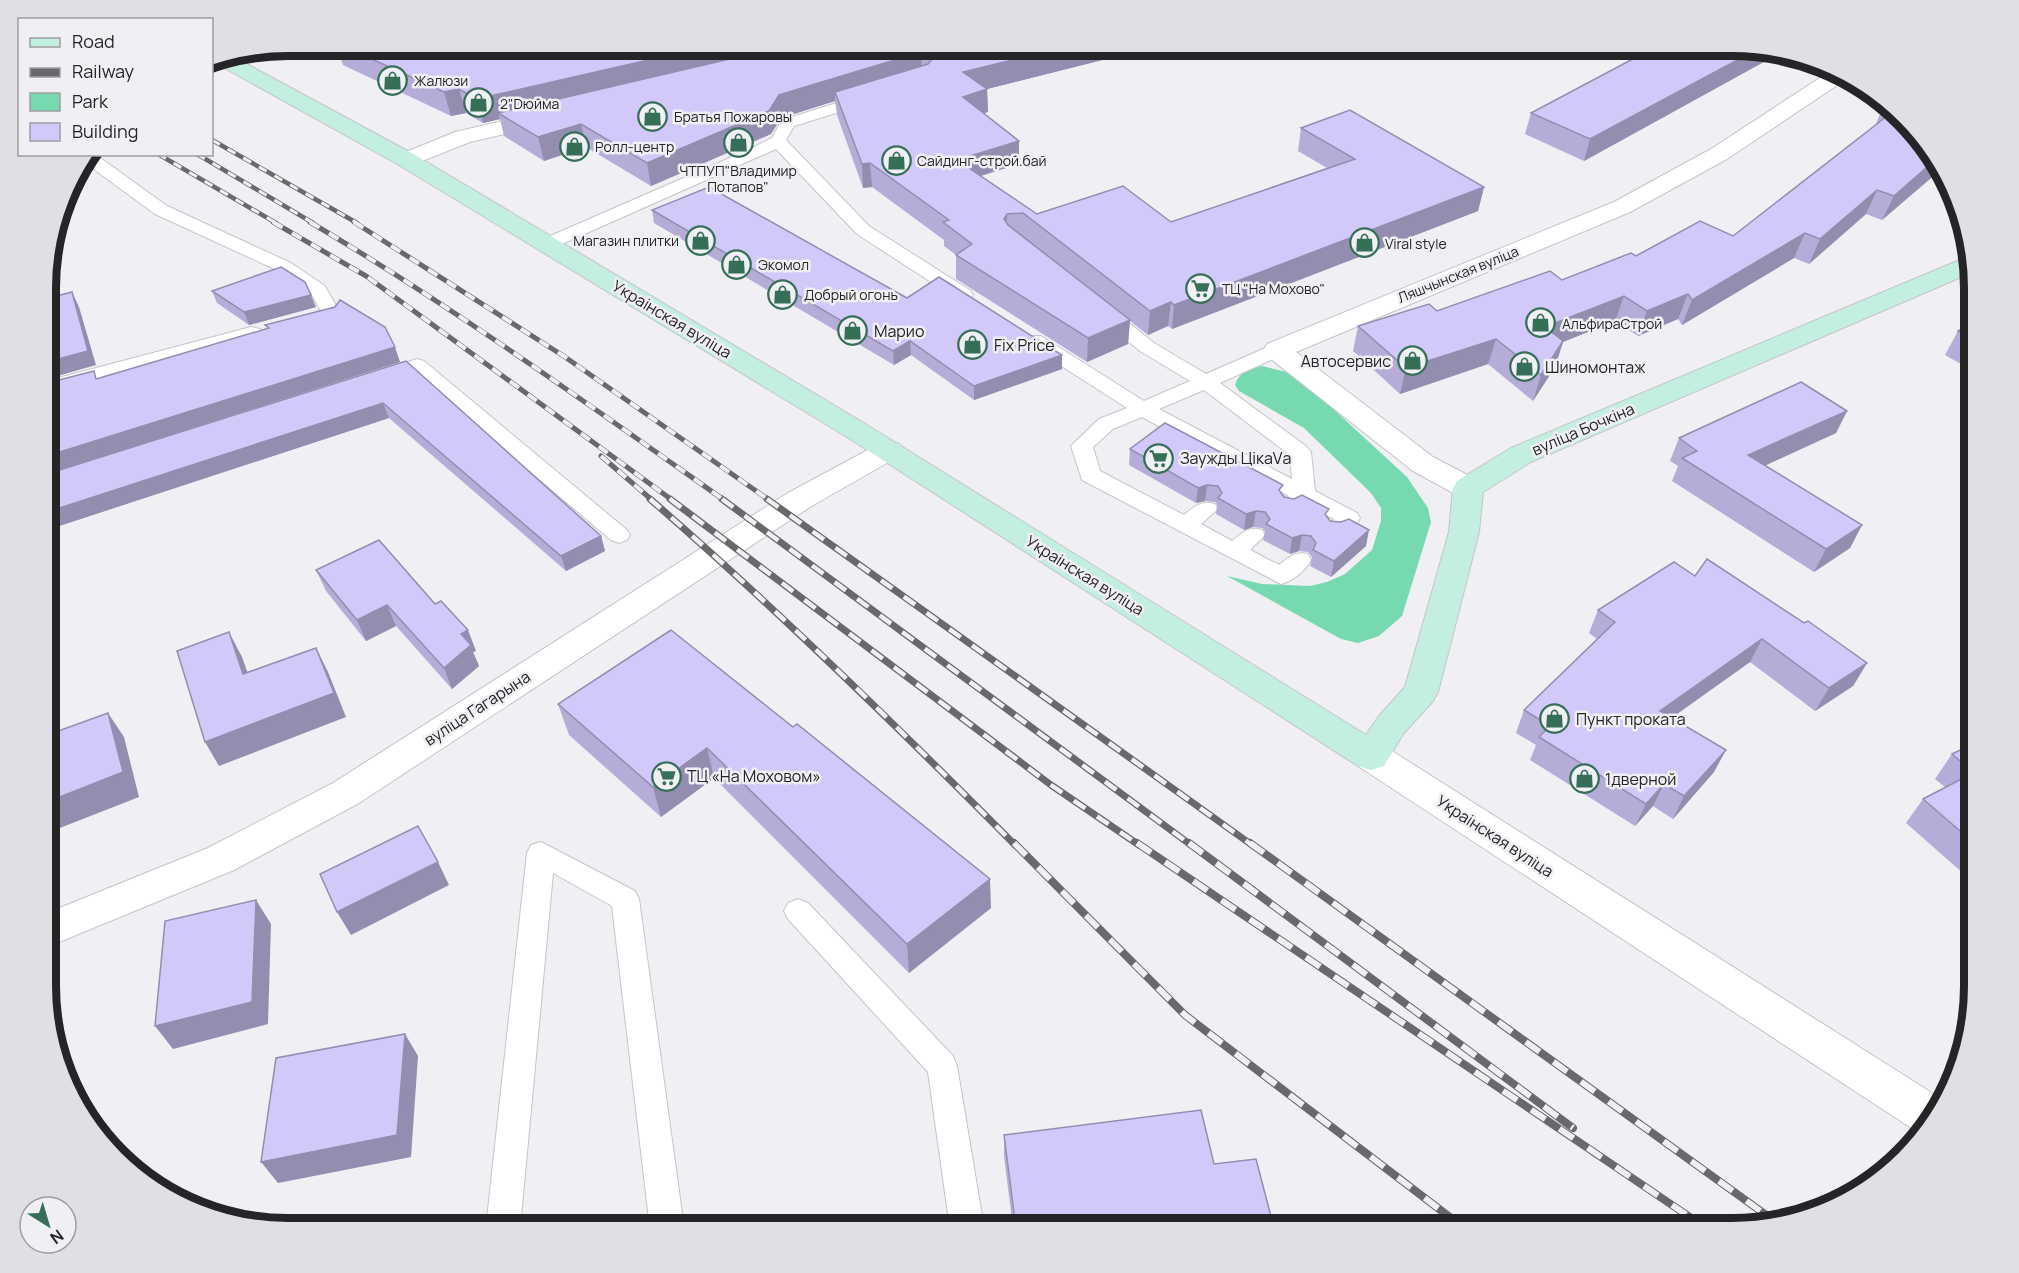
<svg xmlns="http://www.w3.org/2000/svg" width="2019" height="1273" viewBox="0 0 2019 1273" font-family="Manrope,sans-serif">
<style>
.green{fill:#76d9b0}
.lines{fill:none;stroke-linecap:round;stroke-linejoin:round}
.service-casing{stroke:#c5c4c9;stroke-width:2}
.minor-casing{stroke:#c5c4c9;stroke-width:2}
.tertiary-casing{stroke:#c5c4c9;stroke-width:2}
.secondary-casing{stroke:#c5c4c9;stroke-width:2}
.service{fill:#fff;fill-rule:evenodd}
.minor{fill:#fff;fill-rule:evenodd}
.tertiary{fill:#fff;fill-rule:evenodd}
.secondary{fill:#c3efe0;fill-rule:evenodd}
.rail-far3-casing{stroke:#69696c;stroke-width:4.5}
.rail-far2-casing{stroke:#69696c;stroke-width:5}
.rail-far1-casing{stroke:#69696c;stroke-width:7}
.rail-casing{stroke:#69696c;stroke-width:8}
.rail-far3{stroke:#efeff4;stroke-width:3;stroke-dasharray:9;stroke-linecap:butt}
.rail-far2{stroke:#efeff4;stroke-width:4;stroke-dasharray:11;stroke-linecap:butt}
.rail-far1{stroke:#efeff4;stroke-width:4.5;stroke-dasharray:14;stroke-linecap:butt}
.rail{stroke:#efeff4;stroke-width:6;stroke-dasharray:17;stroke-linecap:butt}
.wall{fill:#b5add7}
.shaded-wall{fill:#938daf}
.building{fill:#d2c9fa;stroke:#938daf;stroke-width:1.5}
.labels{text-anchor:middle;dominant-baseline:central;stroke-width:5;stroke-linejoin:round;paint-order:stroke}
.far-poi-label{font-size:14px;fill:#252527;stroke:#efeff4;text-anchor:start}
.far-street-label{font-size:14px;fill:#252527;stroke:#efeff4}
.street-label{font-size:16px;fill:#252527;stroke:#efeff4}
.poi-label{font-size:16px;fill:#252527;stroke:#efeff4;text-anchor:start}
.rim{fill:none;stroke:#252527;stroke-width:8}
</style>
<rect width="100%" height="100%" fill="#efeff4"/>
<!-- green -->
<path class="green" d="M1262 366 1290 373 1305 383 1407 477 1428 508 1431 522 1402 616 1379 636 1358 643 1341 639 1227 576 1262 584 1310 586 1327 582 1345 574 1372 550 1381 521V508L1371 493 1304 428 1239 391 1235 385C1239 372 1249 369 1262 366Z"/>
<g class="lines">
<defs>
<g id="service">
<path d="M866 94 874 99 872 102 794 126 786 140 869 226 971 291 973 295 971 299H957L857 234 776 149 553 248H541L538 244 541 240 748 150 772 138 782 120Z"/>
<path d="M90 154H95L167 206 291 263 325 286 340 313 338 317H324L311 293 279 271 155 214 84 162Z"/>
<path d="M1103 306 1110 308 1154 343 1206 374 1270 346H1284L1287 350 1284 354 1220 383 1307 447 1311 452 1315 491 1357 513 1360 518C1353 530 1341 539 1327 535L1324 530 1334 519 1306 505 1294 510 1286 508 1283 503 1289 496 1142 417 1113 429 1093 447 1100 471 1184 515C1194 507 1201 500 1215 504L1218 509 1201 524 1232 541C1242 533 1249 526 1262 530L1265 535 1250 550 1279 565C1289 557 1295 551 1308 554L1311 560C1305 571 1293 581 1281 584L1082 480 1071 446 1099 419 1127 408 1027 344 1024 340 1027 336H1041L1144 401 1190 381 1140 351 1096 316 1094 312 1096 308ZM1204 390 1290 455 1292 479 1159 409Z"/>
<path d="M417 359 424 361 627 530 630 535 627 540 619 543 611 540 414 373 382 383 375 381 372 377 375 373Z"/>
<path d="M541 842 635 891 639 899 684 1228H650L612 906 553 873 520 1228H486L527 853 531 845Z"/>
<path d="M798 899 808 903 953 1056 957 1066 984 1228H950L928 1072 788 919 784 911 788 903Z"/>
</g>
<g id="minor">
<path d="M1832 70 1848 78 1727 159 1630 212 1296 352 1433 457 1479 481 1483 488 1479 495 1468 498 1457 495 1413 471 1267 356 1264 350 1267 344 1614 202 1711 149Z"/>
<path d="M545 111 553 113 556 118 553 123 470 142 407 167 399 165 396 160 399 155 455 132Z"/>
<path d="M251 327 260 329 264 335 260 341 47 398V381Z"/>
</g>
<g id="tertiary">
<path d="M889 441 899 444 904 450 899 456 810 507 359 803 234 870 47 947V913L208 848 333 783 788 493 879 444Z"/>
<path d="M1371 742 1384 746 1943 1100 1933 1120 1919 1133 1358 766 1353 756 1358 746Z"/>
</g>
<path id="secondary" d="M232 56 415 155 867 425 1366 735 1379 716 1405 687 1449 532 1453 488 1457 481 1511 448 1962 259 1969 257 1973 272 1531 462 1483 492 1479 532 1438 692 1433 701 1403 734 1384 766 1371 770 1358 766 847 437 399 165 212 61Z"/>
</defs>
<!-- service casing -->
<use href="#service" class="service-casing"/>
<!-- minor casing -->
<use href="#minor" class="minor-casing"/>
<!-- tertiary casing -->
<use href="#tertiary" class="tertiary-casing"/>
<!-- secondary casing -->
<use href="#secondary" class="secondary-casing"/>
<!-- service -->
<use href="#service" class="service"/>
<!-- minor -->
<use href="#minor" class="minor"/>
<!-- tertiary -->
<use href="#tertiary" class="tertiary"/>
<!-- secondary -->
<use href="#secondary" class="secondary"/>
<defs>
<g id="rail-far3">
<path d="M212 140 357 223"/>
<path d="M158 154 276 223"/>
<path d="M197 154 313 223"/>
</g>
<g id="rail-far2">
<path d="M273 222 366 276 672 500"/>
<path d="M310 222C453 307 588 404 724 500"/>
<path d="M354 222 565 357 769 500"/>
<path d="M601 456 652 500"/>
</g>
<g id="rail-far1">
<path d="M650 499C777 609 897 726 1015 845"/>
<path d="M670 499 1051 785 1139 845"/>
<path d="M722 499 1191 845"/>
<path d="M767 499 1252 845"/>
</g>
<g id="rail">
<path d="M1014 843 1185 1015 1464 1228"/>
<path d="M1137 843 1706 1228"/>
<path d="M1189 843 1573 1128"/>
<path d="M1250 843 1773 1220"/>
</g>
</defs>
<!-- rail-far3 casing -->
<use href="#rail-far3" class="rail-far3-casing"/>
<!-- rail-far2 casing -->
<use href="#rail-far2" class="rail-far2-casing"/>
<!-- rail-far1 casing -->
<use href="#rail-far1" class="rail-far1-casing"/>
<!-- rail casing -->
<use href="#rail" class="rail-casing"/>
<!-- rail-far3 -->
<use href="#rail-far3" class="rail-far3"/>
<!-- rail-far2 -->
<use href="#rail-far2" class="rail-far2"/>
<!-- rail-far1 -->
<use href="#rail-far1" class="rail-far1"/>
<!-- rail -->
<use href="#rail" class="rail"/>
</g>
<!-- wall -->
<g class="wall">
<path d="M336 45H757L758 53H777L1162 45 987 89 988 112 984 113 1019 164 981 176 1037 214 1171 222 1327 168 1298 151 1301 128 1484 187 1478 211 1172 329 1168 326 1148 335 1130 321 1128 344 1087 362 956 279V255L944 246V240L872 187 863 188 837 115 835 101 781 118 771 134 651 186 586 147 544 161 504 136 500 119 483 123 466 113 451 116 343 65Z"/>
<path d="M1650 45H1731L1782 52 1584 161 1525 134 1531 113 1648 51Z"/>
<path d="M1884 105 1942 167 1945 176 1939 181 1931 178 1882 220 1866 214 1809 264 1794 258 1682 325 1678 319 1638 336 1615 321 1563 342 1555 367 1533 401 1488 364 1400 394 1353 351 1358 326 1437 311 1562 280 1636 256 1733 236 1875 126Z"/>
<path d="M652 210 1062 355V369L974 400 911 355 894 365 654 223Z"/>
<path d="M212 291 316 307 249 325 217 303Z"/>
<path d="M1973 322V371L1945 355 1958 331Z"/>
<path d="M406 361 601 536 605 551 566 571 389 418 47 530Z"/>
<path d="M1847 411 1836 433 1764 465 1862 525 1850 548 1814 572 1672 481 1678 466 1670 461 1679 438Z"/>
<path d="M1130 449 1282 494 1284 497 1327 517 1330 521 1366 546 1331 577 1310 566 1312 557 1308 552 1299 551 1290 554 1263 540 1265 531 1262 528 1253 527 1244 530 1216 514 1217 504 1215 502 1205 501 1196 503 1129 465Z"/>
<path d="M316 570 476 651 473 652 479 666 452 689 396 626 366 641 326 591Z"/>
<path d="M1695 576 1867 663 1853 686 1815 711 1750 662 1671 718 1714 772 1673 819 1653 806 1635 826 1530 760 1536 745 1516 733 1524 710 1597 639 1589 633 1598 610Z"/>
<path d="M671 630 991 908 909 973 714 778 661 817 569 735 558 704Z"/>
<path d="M1973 744V882L1906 823 1923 799 1945 787 1935 779 1952 754Z"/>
<path d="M1004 1135 1214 1164 1274 1228H1013L1004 1156Z"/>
</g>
<!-- shaded-wall -->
<g class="shaded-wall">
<path d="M714 45H757L759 58 498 113 500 119 483 123 477 99Z"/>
<path d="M1074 45H1162L963 95V72Z"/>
<path d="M1758 49 1782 52 1584 161 1590 139Z"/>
<path d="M921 52 922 74 835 92V101L781 118 771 134 651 186 647 163 779 95Z"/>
<path d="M459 89 466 113 451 116 444 92Z"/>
<path d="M987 89 988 112 964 119 963 97Z"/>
<path d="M581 124 586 147 544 161 538 137Z"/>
<path d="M1019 141V164L957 183V160Z"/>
<path d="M1935 160 1938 163 1931 178 1882 220 1894 196Z"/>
<path d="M870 163 872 187 863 188 862 164Z"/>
<path d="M1943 173 1945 176 1939 181Z"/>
<path d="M1484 187 1478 211 1172 329 1174 305Z"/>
<path d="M1877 190 1866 214 1809 264 1820 239Z"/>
<path d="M1007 214V238L1004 219Z"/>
<path d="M1805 233 1794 258 1682 325 1692 300Z"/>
<path d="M47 269 57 313 49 298 47 290Z"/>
<path d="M72 292 79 307 96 365 47 379V362Z"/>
<path d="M1688 294 1678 319 1638 336 1647 311Z"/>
<path d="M311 295 316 307 249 325 244 312Z"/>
<path d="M1624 296 1615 321 1563 342 1555 367 1533 401 1541 375 1545 327Z"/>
<path d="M1171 302 1168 326 1148 335 1150 311Z"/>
<path d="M1130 320 1128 344 1087 362 1088 338Z"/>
<path d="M1496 339 1488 364 1400 394 1406 368Z"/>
<path d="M910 341 911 355 894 365 893 351Z"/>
<path d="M395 347 400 362 47 474V456Z"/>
<path d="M1062 355V369L974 400V386Z"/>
<path d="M383 403 389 418 47 530V512Z"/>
<path d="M1847 411 1836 433 1738 478 1748 455Z"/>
<path d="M1207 485 1205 501 1196 503 1198 488Z"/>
<path d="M1256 511 1253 527 1244 530 1246 514Z"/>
<path d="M1862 525 1850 548 1814 572 1826 549Z"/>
<path d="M1369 530 1366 546 1331 577 1334 561Z"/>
<path d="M1302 535 1299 551 1290 554 1292 538Z"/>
<path d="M601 536 605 551 566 571 561 556Z"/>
<path d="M387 605 396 626 366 641 357 620Z"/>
<path d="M468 630 476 651 473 652 479 666 452 689 444 668 461 634Z"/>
<path d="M229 632 242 657 257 699 243 674Z"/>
<path d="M1762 639 1750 662 1649 734 1660 711Z"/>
<path d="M316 648 328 672 346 717 219 766 205 742Z"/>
<path d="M1867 663 1853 686 1815 711 1829 688Z"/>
<path d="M108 713 124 737 139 797 47 833V802Z"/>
<path d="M707 748 714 778 661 817 653 787Z"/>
<path d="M1726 750 1714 772 1673 819 1684 796Z"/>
<path d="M1664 784 1653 806 1635 826 1646 804Z"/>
<path d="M438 862 449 885 351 935 337 912Z"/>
<path d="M990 879 991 908 909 973 907 944Z"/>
<path d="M256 900 271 924 268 1024 173 1049 155 1026Z"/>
<path d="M405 1034 418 1056 411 1157 278 1183 261 1162Z"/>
</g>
<!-- building -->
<g class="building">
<path d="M341 45H714L477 99 459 89 444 92Z"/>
<path d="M811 45H1074L963 72 987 89 963 97 1019 141 957 160 1037 214 1123 186 1171 222 1355 159 1301 128 1350 110 1484 187 1174 305 1171 302 1150 311 1023 213 1007 214 1004 219 1008 225 1130 320 1088 338 956 255 972 244 943 222 949 220 870 163 862 164 835 92 928 64 932 59 928 54 921 52 779 95 769 111 647 163 581 124 538 137 498 113 772 49 777 53Z"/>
<path d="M1659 45H1731L1758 49 1590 139 1531 113Z"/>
<path d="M1891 113 1935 160 1894 196 1877 190 1820 239 1805 233 1692 300 1688 294 1647 311 1624 296 1545 327 1563 341 1541 375 1496 339 1406 368 1358 326 1429 304 1437 311 1550 271 1562 280 1631 253 1636 256 1700 221 1733 236Z"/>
<path d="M709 187 907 298 939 277 1062 355 974 386 910 341 893 351 652 210Z"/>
<path d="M281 267 305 282 311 295 244 312 212 291Z"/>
<path d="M47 290 49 298 72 292 88 351 47 362Z"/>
<path d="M340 300 385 327 395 347 47 456V383L94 371 96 379 269 328 265 325 335 307Z"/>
<path d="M1973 322V340L1958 331Z"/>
<path d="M406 361 601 536 561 556 383 403 47 512V474Z"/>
<path d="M1801 382 1847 411 1748 455 1862 525 1826 549 1682 458 1697 451 1679 438Z"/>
<path d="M1165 423 1283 485 1279 490 1284 497 1294 499 1302 495 1329 509 1325 514 1330 521 1341 522 1349 519 1369 530 1334 561 1313 550 1316 543 1311 536 1302 535 1292 538 1266 524 1270 519 1265 512 1256 511 1246 514 1218 498 1222 493 1218 486 1207 485 1198 488 1130 449Z"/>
<path d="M379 540 435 604 441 601 468 630 461 634 471 645 444 668 387 605 357 620 316 570Z"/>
<path d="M1707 559 1804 623 1808 621 1867 663 1829 688 1762 639 1660 711 1726 750 1684 796 1664 784 1646 804 1539 737 1550 726 1524 710 1615 622 1598 610 1674 562 1695 576Z"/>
<path d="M671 630 793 727 797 724 990 879 907 944 707 748 653 787 558 704Z"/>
<path d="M229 632 243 674 316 648 334 693 205 742 177 651Z"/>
<path d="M108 713 123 772 47 802V735Z"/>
<path d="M1973 744V772L1952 754Z"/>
<path d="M1973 773V842L1923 799Z"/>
<path d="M418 826 438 862 337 912 320 874Z"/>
<path d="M256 900 252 1002 155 1026 165 921Z"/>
<path d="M405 1034 397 1135 261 1162 276 1058Z"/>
<path d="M1201 1110 1214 1164 1256 1159 1274 1228H1016L1004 1135Z"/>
</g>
<!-- icons -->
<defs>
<symbol id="shop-ring" viewBox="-11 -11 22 22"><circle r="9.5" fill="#efeff4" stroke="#366f58" stroke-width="1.5"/><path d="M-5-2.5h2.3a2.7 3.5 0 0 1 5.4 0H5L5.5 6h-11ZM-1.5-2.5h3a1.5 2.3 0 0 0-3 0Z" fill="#366f58"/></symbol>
<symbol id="supermarket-ring" viewBox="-11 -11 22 22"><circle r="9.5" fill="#efeff4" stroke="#366f58" stroke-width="1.5"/><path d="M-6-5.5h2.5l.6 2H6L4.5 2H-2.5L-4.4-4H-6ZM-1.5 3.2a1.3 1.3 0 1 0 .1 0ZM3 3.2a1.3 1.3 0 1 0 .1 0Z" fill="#366f58"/></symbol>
</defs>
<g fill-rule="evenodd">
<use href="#shop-ring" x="376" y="64" width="33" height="33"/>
<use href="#shop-ring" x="462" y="86" width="33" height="33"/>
<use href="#shop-ring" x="636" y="100" width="33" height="33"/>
<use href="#shop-ring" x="722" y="126" width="33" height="33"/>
<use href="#shop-ring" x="558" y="130" width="33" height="33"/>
<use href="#shop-ring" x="880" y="144" width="33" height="33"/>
<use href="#shop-ring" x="684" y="224" width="33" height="33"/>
<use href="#shop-ring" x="1348" y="226" width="33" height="33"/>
<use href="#shop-ring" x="720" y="248" width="33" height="33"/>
<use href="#supermarket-ring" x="1184" y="272" width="33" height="33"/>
<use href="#shop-ring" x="766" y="278" width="33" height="33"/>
<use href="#shop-ring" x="1524" y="306" width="33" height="33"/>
<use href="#shop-ring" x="836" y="314" width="33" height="33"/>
<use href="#shop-ring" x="956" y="328" width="33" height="33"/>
<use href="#shop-ring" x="1396" y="344" width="33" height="33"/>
<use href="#shop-ring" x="1508" y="350" width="33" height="33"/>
<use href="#supermarket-ring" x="1142" y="442" width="33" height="33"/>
<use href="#shop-ring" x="1538" y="702" width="33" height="33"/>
<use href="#supermarket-ring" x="650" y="760" width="33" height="33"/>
<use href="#shop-ring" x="1568" y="762" width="33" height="33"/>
</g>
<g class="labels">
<!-- far-poi labels -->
<g class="far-poi-label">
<text x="414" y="80">Жалюзи</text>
<text x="500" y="103">2"Dюйма</text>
<text x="674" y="116">Братья Пожаровы</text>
<text x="595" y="146">Ролл-центр</text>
<text x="917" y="160">Сайдинг-строй.бай</text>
<text x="738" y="170" text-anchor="middle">ЧТПУП"Владимир<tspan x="738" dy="16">Потапов"</tspan></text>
<text x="679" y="240" text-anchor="end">Магазин плитки</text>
<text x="1385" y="243">Viral style</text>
<text x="758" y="264">Экомол</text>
<text x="1222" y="288">ТЦ "На Мохово"</text>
<text x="804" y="294">Добрый огонь</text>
<text x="1562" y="323">АльфираСтрой</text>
</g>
<!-- far-street labels -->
<g class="far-street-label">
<text transform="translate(1458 274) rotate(-22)">Ляшчынская вуліца</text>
</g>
<!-- street labels -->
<g class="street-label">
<text transform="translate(672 319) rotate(31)">Украінская вуліца</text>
<text transform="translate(1583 429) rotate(-23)">вуліца Бочкіна</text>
<text transform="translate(1085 575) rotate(32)">Украінская вуліца</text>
<text transform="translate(477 708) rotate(-33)">вуліца Гагарына</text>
<text transform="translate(1495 836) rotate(33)">Украінская вуліца</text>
</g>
<!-- poi labels -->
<g class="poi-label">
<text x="874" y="331">Марио</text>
<text x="994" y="345">Fix Price</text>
<text x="1391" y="361" text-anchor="end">Автосервис</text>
<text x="1545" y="367">Шиномонтаж</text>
<text x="1180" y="458">Заужды ЦікаVа</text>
<text x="1576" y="719">Пункт проката</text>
<text x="687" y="776">ТЦ «На Моховом»</text>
<text x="1605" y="779">1дверной</text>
</g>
</g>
<!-- crop -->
<path d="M0 0H2019V1273H0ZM288 56H1732A232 232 0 0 1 1964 288V986A232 232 0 0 1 1732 1218H288A232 232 0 0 1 56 986V288A232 232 0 0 1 288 56Z" fill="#dfdfe4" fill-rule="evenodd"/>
<path class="rim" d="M288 56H1732A232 232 0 0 1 1964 288V986A232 232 0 0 1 1732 1218H288A232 232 0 0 1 56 986V288A232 232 0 0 1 288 56Z"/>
<!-- legend -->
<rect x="18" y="18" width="195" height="138" fill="#efeff4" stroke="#9e9ea2" stroke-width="1.5"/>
<rect x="30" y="38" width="30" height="9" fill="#c3efe0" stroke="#9e9ea2" stroke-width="1.5"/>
<text x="72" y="48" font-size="18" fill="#252527">Road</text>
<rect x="30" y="68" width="30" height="9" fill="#69696c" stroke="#9e9ea2" stroke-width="1.5"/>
<text x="72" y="78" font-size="18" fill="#252527">Railway</text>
<rect x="30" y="93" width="30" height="18" fill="#76d9b0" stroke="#9e9ea2" stroke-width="1.5"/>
<text x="72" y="108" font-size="18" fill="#252527">Park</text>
<rect x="30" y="123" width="30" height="18" fill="#d2c9fa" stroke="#9e9ea2" stroke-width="1.5"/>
<text x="72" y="138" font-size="18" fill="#252527">Building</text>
<!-- north arrow -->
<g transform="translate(48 1225) rotate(143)"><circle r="28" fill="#efeff4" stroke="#9e9ea2" stroke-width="1.5"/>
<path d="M0-4.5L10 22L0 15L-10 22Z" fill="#366f58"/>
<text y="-9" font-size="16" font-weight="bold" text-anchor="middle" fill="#252527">N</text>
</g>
</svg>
